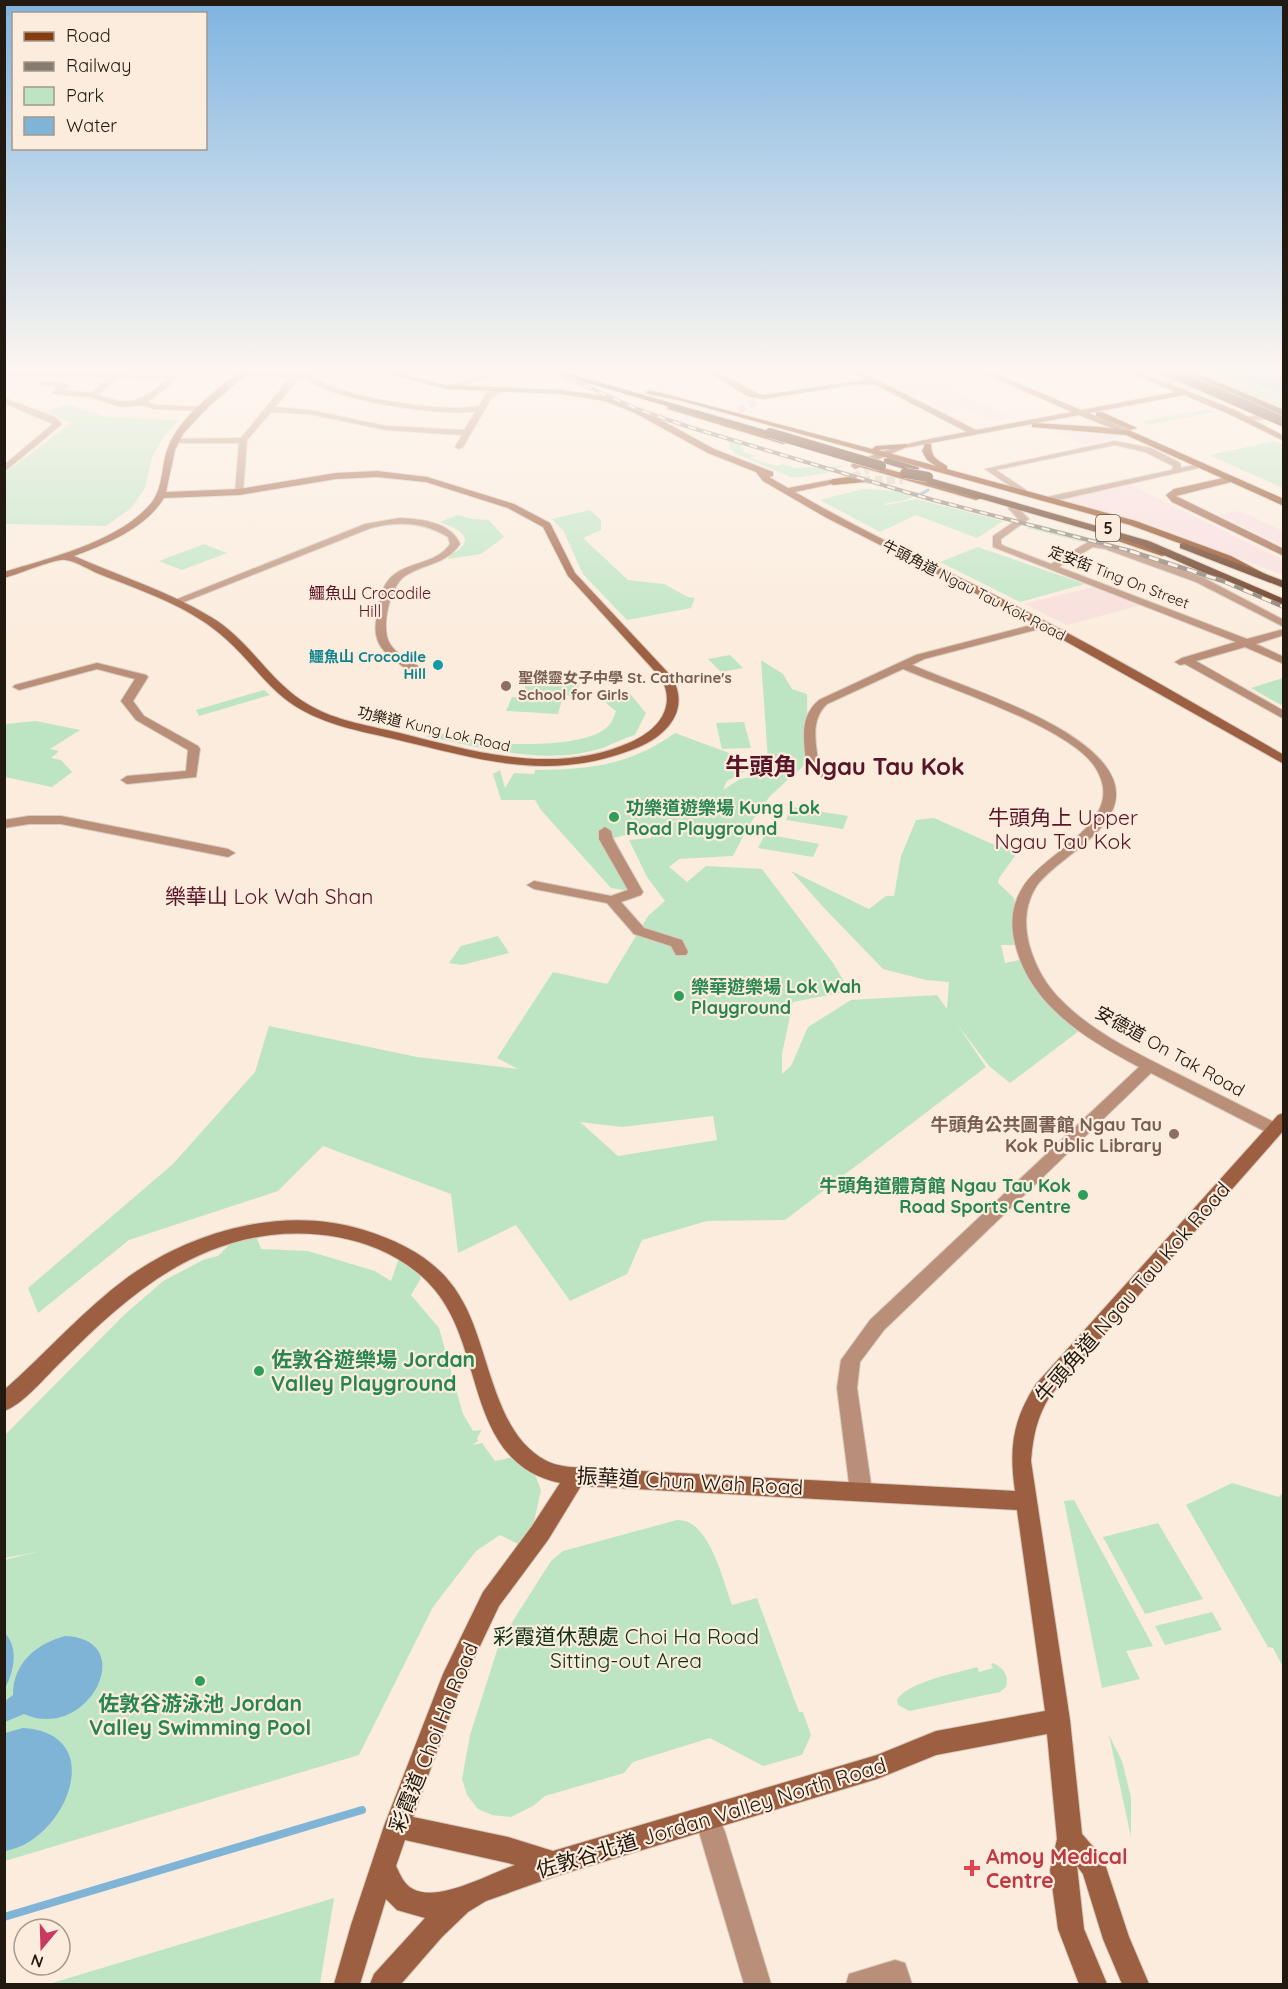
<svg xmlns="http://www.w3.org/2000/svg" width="1288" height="1989" viewBox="0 0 1288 1989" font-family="Quicksand,'Noto Sans TC',sans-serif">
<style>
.industrial{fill:#f8dddf}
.medical{fill:#f8dedb}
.green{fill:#bde5c4;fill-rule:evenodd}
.water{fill:#7fb4d7}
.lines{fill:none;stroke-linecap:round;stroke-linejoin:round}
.stream-far1{stroke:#7fb4d7;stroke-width:3}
.stream{stroke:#7fb4d7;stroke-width:8}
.street-tunnel{stroke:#daccbe;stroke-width:8;stroke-dasharray:8 4.5;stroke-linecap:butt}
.secondary-tunnel{stroke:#daccbe;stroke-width:8;stroke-dasharray:8 4.5;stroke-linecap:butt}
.primary-tunnel{stroke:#daccbe;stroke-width:8;stroke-dasharray:8 4.5;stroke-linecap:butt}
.street-casing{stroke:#d8cabc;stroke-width:2}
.secondary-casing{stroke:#d8cabc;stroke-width:2}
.primary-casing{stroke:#d8cabc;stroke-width:2}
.highway-casing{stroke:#d8cabc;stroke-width:2}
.street{fill:#ba8f7a;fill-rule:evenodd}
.secondary{fill:#9d5f41;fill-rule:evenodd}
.primary{fill:#863c0f;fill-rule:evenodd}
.highway{fill:#5e2d13;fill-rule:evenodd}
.rail-far1-casing{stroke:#877b6f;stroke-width:4}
.rail-casing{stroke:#877b6f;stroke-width:4.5}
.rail-far1{stroke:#fbecdd;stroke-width:2;stroke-dasharray:8;stroke-linecap:butt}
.rail{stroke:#fbecdd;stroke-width:3;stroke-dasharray:10;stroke-linecap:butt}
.highway-bridge-casing{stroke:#d8cabc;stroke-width:11;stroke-linecap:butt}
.highway-bridge{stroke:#5e2d13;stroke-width:10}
.culture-dot{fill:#0f9aa8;stroke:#fbecdd;stroke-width:2}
.education-dot{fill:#8d6e63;stroke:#fbecdd;stroke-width:2}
.leisure-dot{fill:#2e9e5b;stroke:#fbecdd;stroke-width:2}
.health-dot{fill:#e0444e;stroke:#fbecdd;stroke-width:2}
.labels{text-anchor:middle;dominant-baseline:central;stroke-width:4.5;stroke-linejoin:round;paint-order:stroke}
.far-street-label{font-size:15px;fill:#221910;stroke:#fbecdd}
.far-culture-label{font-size:15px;font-weight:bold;fill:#0d838f;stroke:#fbecdd;text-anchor:end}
.far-education-label{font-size:15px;font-weight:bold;fill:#785e54;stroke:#fbecdd;text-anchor:start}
.shield{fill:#fbecdd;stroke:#63584e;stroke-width:1.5}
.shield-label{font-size:16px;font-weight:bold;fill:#221910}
.far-neighbourhood-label{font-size:16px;fill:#591527;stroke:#fbecdd}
.leisure-label{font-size:18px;font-weight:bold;fill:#27864d;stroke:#fbecdd;text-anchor:start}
.street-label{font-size:18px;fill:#221910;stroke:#fbecdd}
.education-label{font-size:18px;font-weight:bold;fill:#785e54;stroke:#fbecdd;text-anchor:end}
.quarter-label{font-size:21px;fill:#591527;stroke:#fbecdd}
.near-street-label{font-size:21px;fill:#221910;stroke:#fbecdd}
.near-leisure-label{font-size:21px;font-weight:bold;fill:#27864d;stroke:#fbecdd;text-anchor:start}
.near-park-label{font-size:21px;fill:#0d3319;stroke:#fbecdd}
.near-health-label{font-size:21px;font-weight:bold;fill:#be3a42;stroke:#fbecdd;text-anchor:start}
.district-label{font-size:24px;font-weight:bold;fill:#591527;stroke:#fbecdd}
</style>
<rect width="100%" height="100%" fill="#fbecdd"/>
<!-- industrial -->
<g class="industrial">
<path d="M596 372H705L723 382 665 391Z"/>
<path d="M891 372H919L1011 418 994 421 967 409 948 412 873 375Z"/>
<path d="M924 372H973L999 384 962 390Z"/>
<path d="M1009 372H1043L1076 386 1051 391Z"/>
<path d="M1049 428 1114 434 1122 437 1084 445Z"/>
<path d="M1131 485 1283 560V575L1168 531 1062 499Z"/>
<path d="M1240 511 1283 531V546L1219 515Z"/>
</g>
<!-- medical -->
<path class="medical" d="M1093 587 1141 605 1067 625 1024 604Z"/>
<!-- green -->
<g class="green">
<path d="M1148 372H1228L1283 395V412L1258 401 1232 406Z"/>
<path d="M67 404 107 417 179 420 164 436 152 457 145 488 134 504 130 509 106 526 5 524V473L71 423 46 411Z"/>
<path d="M1207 409 1215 412 1146 425 1144 421Z"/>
<path d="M728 440 740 444 744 451 743 452 755 456 750 458 777 466 783 464 796 468 844 466 822 474 793 478 736 454 730 448Z"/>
<path d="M1275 441 1283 445V488L1209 455Z"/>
<path d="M862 489 922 492 906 500 883 504 887 505 916 499 1003 521 977 538 916 515 880 532 820 500Z"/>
<path d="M590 510 601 520V530L583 538 628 580 664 584 688 597 695 598 691 608 627 620 583 574 563 530 552 519Z"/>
<path d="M458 515 473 519 489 520 504 537 481 554 448 559C451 554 454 553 459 550 476 535 452 527 440 522Z"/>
<path d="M1037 524 1098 540 1082 542 1026 528Z"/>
<path d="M204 544 227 553 182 570 159 561Z"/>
<path d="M978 547 1085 584 1020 602 940 562Z"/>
<path d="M730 655 743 668 721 672 708 659Z"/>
<path d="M761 660 783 674 792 689 807 694 808 762 770 796 749 825 733 856 679 859 669 867 687 882 706 866 762 869 833 963 850 991 793 1002 782 1054V1074L791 1066 808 1027 851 1000 937 995 947 1009 949 982 926 980 883 969 825 909 791 871 869 909 886 896H894L901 856 916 820 934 818 990 843 1018 852 999 878 998 883 1014 898 1022 945H1001L1005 963 1029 958 1030 974 1083 1028 1010 1083 989 1066 957 1024 986 1067 785 1220 707 1221 642 1240 627 1274 570 1301 516 1225 458 1253 451 1194 323 1146 278 1191 129 1240 38 1313 28 1288 173 1164 255 1072 269 1026 417 1057 518 1069 497 1058 553 972 607 984 648 916 665 901 647 877 629 840 650 838 681 818 667 824 614 838 638 890 630 891 611 888 541 810 535 800H501L493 774 500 770 505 788 514 773 534 774 535 770C590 769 629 766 675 733L759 764 727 781 723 790 740 779 769 774ZM713 1116 717 1140 618 1156 580 1122 622 1127Z"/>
<path d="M1283 678V704L1281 705 1251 688Z"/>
<path d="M528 680 580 683 575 696 523 693Z"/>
<path d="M264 690 270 695 199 716 196 710Z"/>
<path d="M630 694 646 713 635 735C624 738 615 743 605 747 548 767 483 748 426 736 445 730 466 740 485 742 513 745 592 748 610 724 613 721 614 715 616 711L606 703 609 695Z"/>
<path d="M512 697 562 700 558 714 506 711Z"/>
<path d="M36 721 80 730 50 749 59 751 51 758 61 760 72 772 52 787 5 777V724Z"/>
<path d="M744 722 751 748 722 749 716 723Z"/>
<path d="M792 807 848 816 843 829 786 820Z"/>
<path d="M765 834 819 844 813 857 758 848Z"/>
<path d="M498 936 509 953 462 965 449 963 461 946Z"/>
<path d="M257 1238 261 1249 308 1251 375 1271 391 1281 399 1258 407 1259 421 1278 411 1295 439 1328 463 1414 473 1431 482 1430 477 1438 478 1441 472 1445 482 1443 495 1461 527 1454 541 1490 528 1549 500 1535 476 1551 433 1607 359 1755 5 1861 4 1560 37 1552 5 1558V1435L123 1316 163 1281 205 1259 218 1256 233 1241Z"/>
<path d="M1232 1483 1279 1497 1283 1492V1667L1273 1648 1268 1647 1186 1505Z"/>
<path d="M1074 1500 1153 1646 1126 1651 1140 1679 1102 1688 1064 1501Z"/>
<path d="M677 1520C709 1518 723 1581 732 1605L757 1598 799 1712H803L811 1735 802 1755 763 1766 710 1738 633 1762 624 1773 545 1796 533 1806 511 1817 492 1815 478 1809 467 1795 462 1779 470 1735 500 1641 551 1561 563 1551Z"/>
<path d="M1158 1523 1203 1599 1145 1614 1103 1537Z"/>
<path d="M1212 1612 1222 1630 1165 1645 1155 1626Z"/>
<path d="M993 1663C1004 1668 1009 1675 1006 1687L1000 1692 909 1711 898 1705 897 1700C907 1682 957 1673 977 1667L979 1672 993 1668 991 1664Z"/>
<path d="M1109 1735 1122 1761 1131 1797V1837Z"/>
<path d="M334 1898 320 1984H49Z"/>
</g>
<!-- water -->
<g class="water">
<path d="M1228 372H1283V395Z"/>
<path d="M5 1633C19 1649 14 1671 5 1688Z"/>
<path d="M65 1636C141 1639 88 1743 24 1714L5 1722V1701L13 1695C13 1663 36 1644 65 1636Z"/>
<path d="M23 1728C110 1733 66 1841 5 1851V1733Z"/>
</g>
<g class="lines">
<!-- stream-far1 -->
<path class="stream-far1" d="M918 496 928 490"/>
<!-- stream -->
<path class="stream" d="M4 1917 362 1810"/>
<!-- street-tunnel -->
<path class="street-tunnel" d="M738 411 759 399"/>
<!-- secondary-tunnel -->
<path class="secondary-tunnel" d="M853 477 868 470"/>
<!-- primary-tunnel -->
<path class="primary-tunnel" d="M862 480H903"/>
<defs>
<g id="street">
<path d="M88 372 171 375 180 372 177 379 148 402 155 405 204 407 208 409 204 411 154 409 142 405 121 407 90 397 53 394 52 392 58 387 38 384C45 380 62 381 69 385L63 390 92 393 109 377 52 375 4 377V373ZM118 377 166 379C141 402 132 407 98 395Z"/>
<path d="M238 372H319L312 377C343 398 442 413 479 406L486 393 503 388 507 390 492 397 463 447 459 449 455 447 462 435 386 430 309 414 271 412 247 440 243 492 239 495 235 492 239 443H174L170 441 174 439 241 438 290 378 294 377 241 375ZM305 378C329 400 442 417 476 411L464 430 386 426 309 410 275 407 296 382Z"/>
<path d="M408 372H420L402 378 398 376Z"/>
<path d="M488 372H499L455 389 448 387Z"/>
<path d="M1154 372H1165L1184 380 1161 387V383L1173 380Z"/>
<path d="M4 398 55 417 62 424 4 472V465L53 424 4 403Z"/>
<path d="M1283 414 1284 417 1280 418 1244 421 1240 419 1244 417Z"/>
<path d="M1115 441 1151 448 1180 463 1181 468 1203 463 1207 466 1050 502 1047 501V497L1172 470 1173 466 1145 452 1115 445 996 470 1026 490V494L1023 495 985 469Z"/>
<path d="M1010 506H1016L1029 519 1001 539V544L1004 546 1051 564 1088 542 1107 543 1204 578 1284 620V627L1196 582 1105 549 1093 547 1059 567 1247 639 1284 629V635L1256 644 1284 657V664L1245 647 1196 661 1284 711V719L1185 664 1180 665 1175 662 1182 658 1236 642 993 547V536L1018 519 1008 508Z"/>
<path d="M400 518C421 519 451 522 460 544 446 565 425 563 405 576 390 586 380 628 390 644 397 655 412 662 423 669V673C412 675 399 664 391 657 377 647 373 633 377 616 379 606 380 595 385 585 399 560 435 567 450 544L448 537C424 522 398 521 371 528L179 604 170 602 365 524Z"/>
<path d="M1043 622 1047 623V627L924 659 912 665C965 688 1091 725 1113 779 1132 827 1057 856 1036 887 1025 905 1024 924 1029 944 1035 966 1046 986 1063 1002 1093 1032 1133 1051 1170 1070 1207 1088 1243 1107 1280 1125L1282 1129 1280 1133H1268L1151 1073 884 1330 860 1362 857 1388 872 1491 868 1498 861 1500 854 1498 850 1491 837 1388 841 1360 870 1320 1139 1067C1086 1039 1029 1005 1015 943 1010 923 1012 904 1023 887 1046 850 1130 821 1095 767 1069 727 950 689 903 669L827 704C810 720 816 742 818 762L834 776 832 779H824L806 763C804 739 799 717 819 700L916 655Z"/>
<path d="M97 663 146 675 148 677 133 701 144 716 198 746 200 749 196 777 127 784 121 780 127 776 186 771 188 750 136 720 121 701 135 679 97 669 19 690 13 687 15 685Z"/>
<path d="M29 816H61L228 849 235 853 228 857 61 824H29L4 828V820Z"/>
<path d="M605 827 611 831 613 839 643 892 641 895 621 902 644 928 682 940 688 952 686 955H676L671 946 634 934 607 903 534 889 527 885 534 881 611 896 628 890 599 839V831Z"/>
<path d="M712 1819 721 1823 725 1832 771 1984H744L699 1832 703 1823Z"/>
<path d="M895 1960 905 1963 912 1984H846L849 1974Z"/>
</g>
<g id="secondary">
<path d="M238 372H249L207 408 183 434 175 450 166 492 239 489 336 473 377 471 427 477 514 504 550 523 575 573 672 677C691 711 666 737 634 749 547 783 480 759 394 739 360 731 325 725 295 706 268 689 251 661 227 640 192 607 142 591 99 574 89 570 76 561 65 560 56 558 17 575 4 578V572C50 558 121 541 152 502 164 486 161 463 169 445 182 415 214 393 238 372ZM377 477 426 482 508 508 543 527 568 576 661 678C677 707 658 730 631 742 555 776 476 752 400 733 366 725 330 720 301 700 267 677 247 638 211 617 168 591 119 576 74 556 106 544 145 529 164 498L239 495 336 479Z"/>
<path d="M384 372H396L445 385 562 390 610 397 641 409 714 449 773 472V476L769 477 788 488 856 475V479L795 492C872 537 954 573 1033 615 1118 659 1201 707 1284 755V764L1026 619 825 517 763 481 756 472 708 453 635 413 605 401 562 394 445 389Z"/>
<path d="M709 372C729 372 744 390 763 395L866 380 852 372H862L976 430 1072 412 981 372H991L1081 410 1176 392 1129 372H1139L1235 410 1284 436V441L1229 414 1184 395 1089 413 1131 431V435H1128L1079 415 905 448 855 469 851 466 852 464C889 446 926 439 967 432L876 385 860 384 763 399 747 396Z"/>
<path d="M1232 476 1236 479 1235 481 1176 496 1284 549V556L1172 502 1166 495 1174 489Z"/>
<path d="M1284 1113V1130L1050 1396C1037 1417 1033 1436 1031 1461L1070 1720 1082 1834 1103 1858 1129 1937 1149 1984H1122L1103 1939 1083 1874 1077 1866 1084 1929 1107 1984H1079L1058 1929 1050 1870 1057 1839 1047 1734 936 1755 877 1779 553 1877 486 1901 468 1912 442 1937 401 1984H370L374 1974 425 1918 397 1910 386 1899 360 1984H334L351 1925 384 1826 443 1674 483 1592 532 1526 560 1483C472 1464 483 1367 446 1306 431 1280 406 1261 378 1249 344 1235 307 1231 271 1235 183 1246 122 1301 62 1361 47 1375 23 1405 4 1411V1390C46 1353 83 1310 128 1277 194 1230 285 1205 364 1230 402 1242 438 1260 459 1295 490 1343 491 1431 545 1460 557 1467 572 1467 585 1468L1015 1491C1009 1449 1012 1421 1036 1384L1278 1115ZM581 1486 1017 1510 1045 1711 936 1731 877 1755 553 1851 508 1837 413 1817 461 1686 499 1606 548 1540ZM405 1840 508 1863 515 1865C489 1874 438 1903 413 1889 404 1885 400 1874 396 1866Z"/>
</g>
<g id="primary">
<path d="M650 390 872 449 876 446 906 444 907 446 903 448 878 450 936 466 927 460 922 451 925 444H931C932 458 935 458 947 466V469L1136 521 1231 556 1269 576 1261 578 1225 560 1130 525 678 400 647 394 646 392Z"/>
<path d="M671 405 789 440 790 442 783 444 668 409 667 407Z"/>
<path d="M1096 412H1102L1137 428 1130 430 1096 416Z"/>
<path d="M1035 423 1100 427 1131 431 1284 499V506L1126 435 1032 427V423Z"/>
<path d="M863 462 982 496 983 498 976 500 860 467V463Z"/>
<path d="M862 477 865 478V482L833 485 829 482 833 479Z"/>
<path d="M1112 533 1168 552 1170 554 1162 556 1109 538 1107 536Z"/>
</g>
<g id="highway">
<path d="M550 372H564L775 433 767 435Z"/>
<path d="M1184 372H1195L1284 410V417Z"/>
<path d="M888 458 918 467 919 469 914 472 884 463V459Z"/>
<path d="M923 476 1149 541 1284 599V608L1141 545 919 481V477Z"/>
<path d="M1184 543 1284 581V588L1180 548V544Z"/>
</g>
</defs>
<!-- street casing -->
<use href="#street" class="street-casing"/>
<!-- secondary casing -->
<use href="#secondary" class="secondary-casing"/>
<!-- primary casing -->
<use href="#primary" class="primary-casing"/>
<!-- highway casing -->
<use href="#highway" class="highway-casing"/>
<!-- street -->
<use href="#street" class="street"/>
<!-- secondary -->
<use href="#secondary" class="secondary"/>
<!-- primary -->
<use href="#primary" class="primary"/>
<!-- highway -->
<use href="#highway" class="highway"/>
<defs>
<path id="rail-far1" d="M555 372 637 409 689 427 933 500 1135 552"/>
<path id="rail" d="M1130 551 1223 581 1284 607"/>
</defs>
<!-- rail-far1 casing -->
<use href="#rail-far1" class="rail-far1-casing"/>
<!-- rail casing -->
<use href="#rail" class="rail-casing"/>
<!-- rail-far1 -->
<use href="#rail-far1" class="rail-far1"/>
<!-- rail -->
<use href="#rail" class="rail"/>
<defs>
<g id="highway-bridge">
<path d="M1170 372 1284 422"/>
<path d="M770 433 881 466"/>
<path d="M905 473 928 477"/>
</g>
</defs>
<!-- highway-bridge casing -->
<use href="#highway-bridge" class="highway-bridge-casing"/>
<!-- highway-bridge -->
<use href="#highway-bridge" class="highway-bridge"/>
</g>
<!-- sky -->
<linearGradient id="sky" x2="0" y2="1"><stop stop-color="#7eb4e1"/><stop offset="0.57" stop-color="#fdf6f0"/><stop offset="1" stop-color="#fdf6f0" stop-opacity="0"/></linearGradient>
<rect width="1288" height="650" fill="url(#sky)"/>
<!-- markers -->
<circle class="culture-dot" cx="438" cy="665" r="6"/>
<g class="education-dot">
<circle cx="506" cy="686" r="6"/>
<circle cx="1174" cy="1134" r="6"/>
</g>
<g class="leisure-dot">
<circle cx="614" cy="817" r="6"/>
<circle cx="679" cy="996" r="6"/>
<circle cx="1083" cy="1195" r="6"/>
<circle cx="259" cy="1371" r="6"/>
<circle cx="200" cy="1681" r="6"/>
</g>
<path class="health-dot" d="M969 1859h6v6h6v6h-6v6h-6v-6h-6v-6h6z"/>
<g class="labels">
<!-- far-street labels -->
<g class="far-street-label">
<text transform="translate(1119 577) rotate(21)">定安街 Ting On Street</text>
<text transform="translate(974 590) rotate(27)">牛頭角道 Ngau Tau Kok Road</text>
<text transform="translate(434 729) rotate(13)">功樂道 Kung Lok Road</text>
</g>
<!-- far-culture labels -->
<g class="far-culture-label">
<text x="426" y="656">鱷魚山 Crocodile<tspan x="426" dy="17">Hill</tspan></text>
</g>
<!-- far-education labels -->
<g class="far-education-label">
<text x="518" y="677">聖傑靈女子中學 St. Catharine's<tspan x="518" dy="17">School for Girls</tspan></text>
</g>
<!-- shield labels -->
<rect class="shield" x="1096" y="515" width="24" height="26" rx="4.5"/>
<g class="shield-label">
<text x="1108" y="528">5</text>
</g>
<!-- far-neighbourhood labels -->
<g class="far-neighbourhood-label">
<text x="370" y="593">鱷魚山 Crocodile<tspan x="370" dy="18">Hill</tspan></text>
</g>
<!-- leisure labels -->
<g class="leisure-label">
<text x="626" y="807">功樂道遊樂場 Kung Lok<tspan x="626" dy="21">Road Playground</tspan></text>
<text x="691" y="986">樂華遊樂場 Lok Wah<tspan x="691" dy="21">Playground</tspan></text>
<text x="1071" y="1185" text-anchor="end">牛頭角道體育館 Ngau Tau Kok<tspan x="1071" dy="21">Road Sports Centre</tspan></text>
</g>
<!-- street labels -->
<g class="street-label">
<text transform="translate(1170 1051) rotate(29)">安德道 On Tak Road</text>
</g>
<!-- education labels -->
<g class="education-label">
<text x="1162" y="1124">牛頭角公共圖書館 Ngau Tau<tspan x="1162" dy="21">Kok Public Library</tspan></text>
</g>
<!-- quarter labels -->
<g class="quarter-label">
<text x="1063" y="817">牛頭角上 Upper<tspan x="1063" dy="24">Ngau Tau Kok</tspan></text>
<text x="269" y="896">樂華山 Lok Wah Shan</text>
</g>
<!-- near-street labels -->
<g class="near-street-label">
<text transform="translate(1132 1292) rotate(-49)">牛頭角道 Ngau Tau Kok Road</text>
<text transform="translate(690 1481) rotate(3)">振華道 Chun Wah Road</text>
<text transform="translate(433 1737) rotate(-68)">彩霞道 Choi Ha Road</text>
<text transform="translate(711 1817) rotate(-17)">佐敦谷北道 Jordan Valley North Road</text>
</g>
<!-- near-leisure labels -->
<g class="near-leisure-label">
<text x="271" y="1359">佐敦谷遊樂場 Jordan<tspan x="271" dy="24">Valley Playground</tspan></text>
<text x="200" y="1703" text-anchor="middle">佐敦谷游泳池 Jordan<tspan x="200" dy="24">Valley Swimming Pool</tspan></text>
</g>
<!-- near-park labels -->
<g class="near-park-label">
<text x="626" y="1636">彩霞道休憩處 Choi Ha Road<tspan x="626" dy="24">Sitting-out Area</tspan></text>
</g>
<!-- near-health labels -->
<g class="near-health-label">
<text x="986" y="1856">Amoy Medical<tspan x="986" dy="24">Centre</tspan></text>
</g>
<!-- district labels -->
<g class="district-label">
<text x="845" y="766">牛頭角 Ngau Tau Kok</text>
</g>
</g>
<!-- border -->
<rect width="1288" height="1989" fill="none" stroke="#221910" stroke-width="12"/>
<!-- legend -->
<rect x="12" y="12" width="195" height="138" fill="#fbecdd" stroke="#a4988b" stroke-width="1.5"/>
<rect x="24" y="32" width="30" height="9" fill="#863c0f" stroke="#a4988b" stroke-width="1.5"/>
<text x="66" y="42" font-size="18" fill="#221910">Road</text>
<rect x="24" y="62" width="30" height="9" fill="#877b6f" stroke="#a4988b" stroke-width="1.5"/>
<text x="66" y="72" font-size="18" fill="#221910">Railway</text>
<rect x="24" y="87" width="30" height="18" fill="#bde5c4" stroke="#a4988b" stroke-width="1.5"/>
<text x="66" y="102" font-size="18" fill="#221910">Park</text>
<rect x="24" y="117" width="30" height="18" fill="#7fb4d7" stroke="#a4988b" stroke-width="1.5"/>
<text x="66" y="132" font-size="18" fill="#221910">Water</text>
<!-- north arrow -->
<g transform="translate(42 1947) rotate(199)"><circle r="28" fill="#fbecdd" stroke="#a4988b" stroke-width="1.5"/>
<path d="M0-4.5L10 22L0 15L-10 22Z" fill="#c93a61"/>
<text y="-9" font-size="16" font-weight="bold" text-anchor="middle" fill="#221910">N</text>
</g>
</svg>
